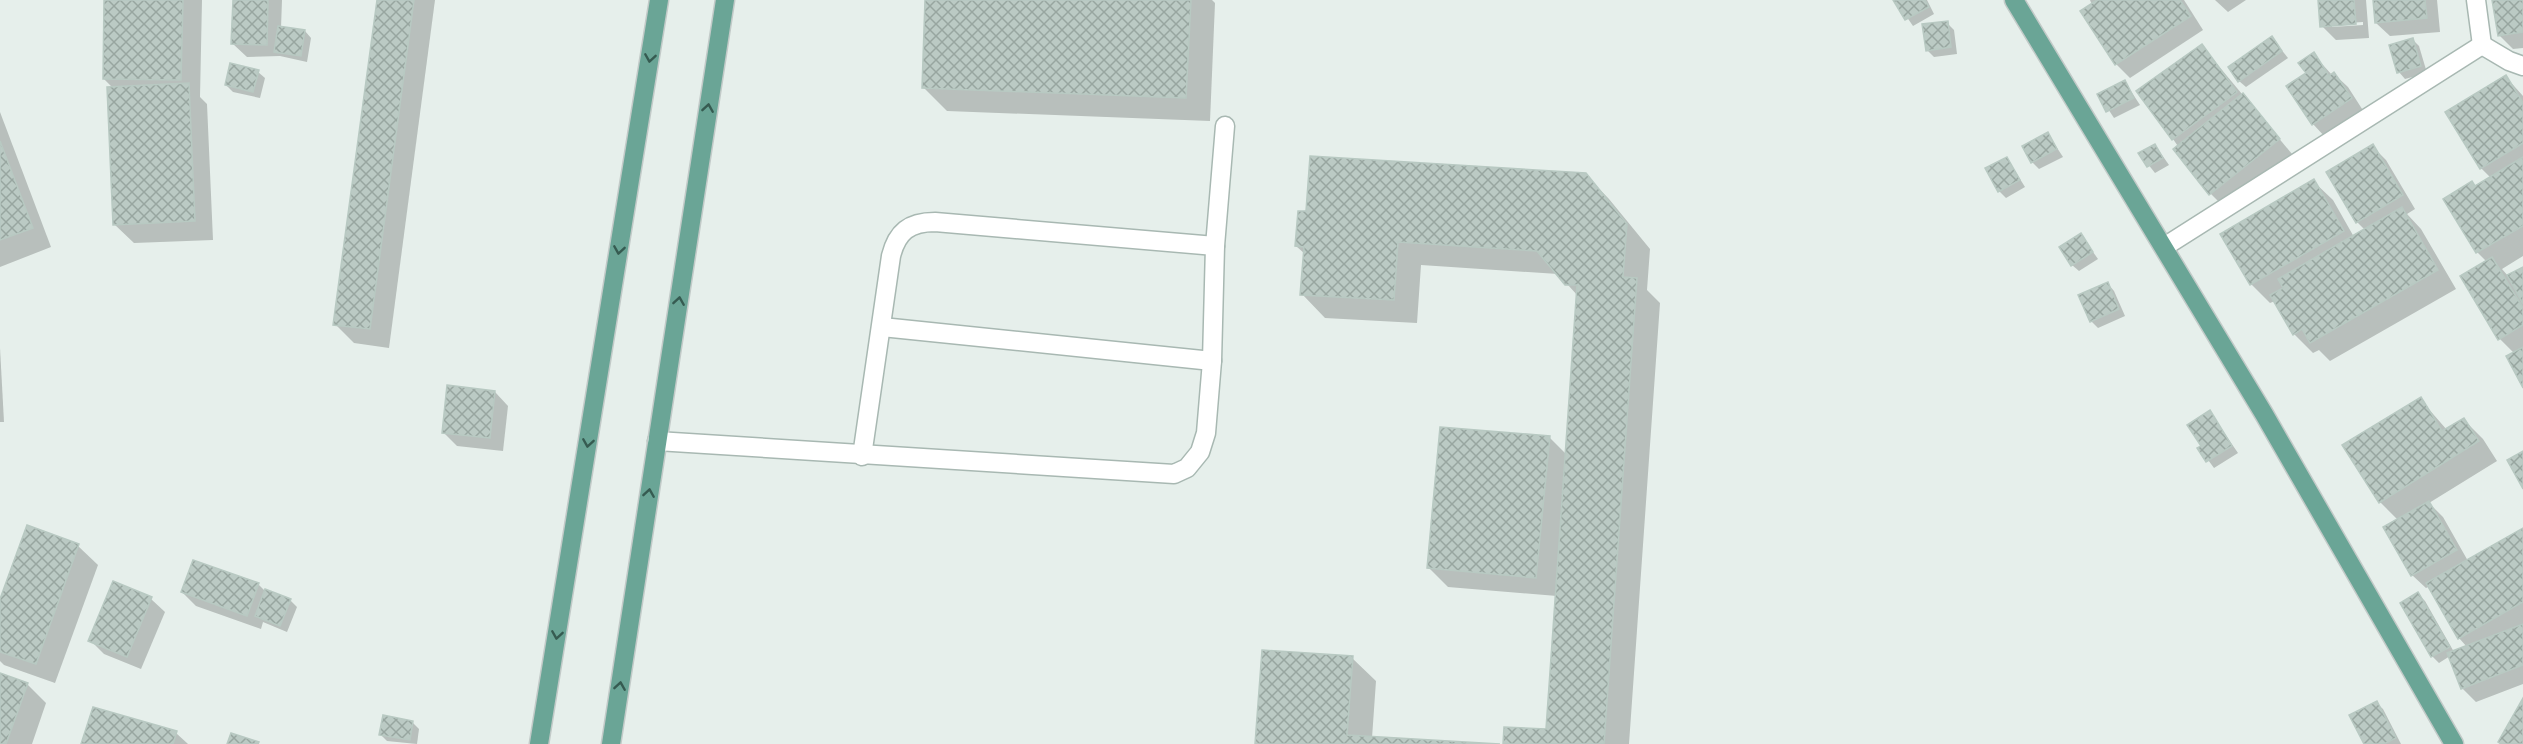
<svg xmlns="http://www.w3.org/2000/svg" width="2523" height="744" viewBox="0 0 2523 744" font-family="'DM Sans',sans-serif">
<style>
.shadow{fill:#0003;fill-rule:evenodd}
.building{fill:url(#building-cross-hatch);stroke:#b8c9c2;stroke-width:1.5}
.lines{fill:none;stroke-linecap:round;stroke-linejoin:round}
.minor-casing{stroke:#a8b8b2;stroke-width:21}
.major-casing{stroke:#c2cac8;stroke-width:21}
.minor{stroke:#fff;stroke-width:18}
.major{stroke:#6aa596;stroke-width:18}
.oneway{stroke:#365b51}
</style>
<defs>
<pattern id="building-cross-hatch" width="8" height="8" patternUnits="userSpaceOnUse" patternTransform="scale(1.5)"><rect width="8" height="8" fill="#bbcac4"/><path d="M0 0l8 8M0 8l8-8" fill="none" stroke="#98a6a0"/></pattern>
</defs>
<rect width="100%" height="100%" fill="#e6efeb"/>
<!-- shadow -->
<g class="shadow">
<path d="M106 0H202L200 97 207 104 213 240 134 243 114 224 113 88 104 79Z"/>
<path d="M235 0H282L281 28 305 31 311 38 307 62 280 56 247 57 233 44Z"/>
<path d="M378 0H435L389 348 354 343 335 324Z"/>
<path d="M927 0H1212L1215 3 1210 121 947 111 923 87Z"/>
<path d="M1895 0H1927L1934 14 1913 26Z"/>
<path d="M2090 0H2184L2203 30 2130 78 2116 64Z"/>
<path d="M2215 0H2246L2228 12Z"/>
<path d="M2320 0H2366L2369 38 2336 40 2322 26ZM2363 22V25L2332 27V24Z"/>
<path d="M2374 0H2437L2440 32 2390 36 2376 23Z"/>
<path d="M2494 0H2523V48L2513 49 2499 35Z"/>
<path d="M1947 23 1954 30 1957 54 1934 57 1927 50Z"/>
<path d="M2272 38 2288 58 2246 87 2239 81Z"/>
<path d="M2412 39 2419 46 2427 73 2405 79 2399 72Z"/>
<path d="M2202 46 2292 154 2224 207 2211 194 2173 139Z"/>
<path d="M2313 54 2332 75 2334 74 2348 87 2364 112 2326 138 2313 124 2308 74Z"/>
<path d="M258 72 265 78 260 98 233 92 226 85Z"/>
<path d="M2506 77 2523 96V256L2502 269 2508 276 2523 268V385L2514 353 2500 339 2462 277 2487 262 2477 252 2445 199 2491 178 2481 168Z"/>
<path d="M2125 82 2140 105 2114 118 2099 95Z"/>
<path d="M0 112 51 247 0 267Z"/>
<path d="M2048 134 2063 157 2039 169 2032 162Z"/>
<path d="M2155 145 2169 165 2155 173 2140 154Z"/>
<path d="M2372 146 2386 160 2415 209 2407 214 2421 229 2456 289 2330 361 2319 350 2313 353 2294 334 2275 301 2270 303 2251 284 2313 181 2333 200 2354 237 2365 230 2357 222Z"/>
<path d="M2007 158 2025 187 2006 198 1999 191Z"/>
<path d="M1585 174 1609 199 1650 249 1647 290 1660 303 1629 744H1505L1548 730 1557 596 1448 587 1429 568 1549 437 1567 455 1578 296 1558 274 1421 265 1417 323 1325 318 1302 294 1305 254 1296 246Z"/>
<path d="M2081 235 2098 259 2079 271 2072 265Z"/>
<path d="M2108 284 2114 291 2125 316 2098 328 2091 321Z"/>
<path d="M0 348 4 422H0Z"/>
<path d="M495 392 508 406 503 451 457 446 444 433Z"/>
<path d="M2420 399 2447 430 2464 420 2483 439 2497 461 2429 503 2443 517 2468 561 2523 530V684L2476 702 2462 688 2450 656 2439 663 2432 656 2418 594 2425 601 2454 652 2467 647 2459 638 2430 586 2426 588 2412 575 2398 520 2380 502Z"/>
<path d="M2210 412 2238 453 2214 468 2200 449 2203 446Z"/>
<path d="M78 546 98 565 55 683 4 665 0 661V604Z"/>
<path d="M258 584 266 592 290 600 297 607 287 632 263 622 261 629 196 606 182 592Z"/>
<path d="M151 599 165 612 141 669 104 654 90 640Z"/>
<path d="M1352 658 1376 681 1372 738 1475 744H1257Z"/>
<path d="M0 675 27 684 46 703 32 744H0Z"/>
<path d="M2376 703 2383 709 2401 744H2366Z"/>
<path d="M412 722 419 729 417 744 387 741 380 734Z"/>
<path d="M176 733 188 744H82Z"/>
</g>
<!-- building -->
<g class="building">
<path d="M104 0H183L181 80 103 79Z"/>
<path d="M233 0H268L267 45 231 44Z"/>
<path d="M377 0H414L370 329 333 325Z"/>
<path d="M925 0H1191L1186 98 922 88Z"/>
<path d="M1893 0H1925L1929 7 1905 20Z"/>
<path d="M2097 0H2180L2191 16 2115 65 2080 11Z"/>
<path d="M2318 0H2354L2356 24 2320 27Z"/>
<path d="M2373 0H2425L2427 18 2375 23Z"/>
<path d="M2492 0H2523V32L2498 36Z"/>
<path d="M1948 21 1951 47 1926 51 1922 24Z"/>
<path d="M278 26 305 30 301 56 274 52Z"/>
<path d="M2272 36 2282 51 2238 82 2228 67Z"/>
<path d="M2413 38 2421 66 2397 73 2389 45Z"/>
<path d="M2202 44 2237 92 2172 140 2136 91Z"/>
<path d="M2314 52 2329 76 2334 72 2352 98 2312 125 2286 86 2306 73 2298 63Z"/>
<path d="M230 63 259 70 253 92 225 85Z"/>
<path d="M2506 75 2523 103V143L2480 169 2445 112Z"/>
<path d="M2125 80 2134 98 2106 112 2097 94Z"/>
<path d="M189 83 195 221 113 225 107 87Z"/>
<path d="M2243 93 2280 139 2209 195 2173 149Z"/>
<path d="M2048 132 2057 149 2031 163 2022 146Z"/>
<path d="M0 141 33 228 0 240Z"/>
<path d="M2155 144 2163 158 2147 167 2138 153Z"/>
<path d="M2373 144 2403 195 2356 223 2326 172Z"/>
<path d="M1310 156 1586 173 1627 224 1623 277 1637 278 1604 744H1503L1504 727 1546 729 1577 285H1565L1537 251 1398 242 1394 300 1300 295 1304 247 1295 246 1298 211H1306Z"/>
<path d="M2007 157 2020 180 1998 192 1985 168Z"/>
<path d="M2523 157V226L2476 253 2443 199 2472 181 2475 186Z"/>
<path d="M2314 179 2344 231 2250 285 2220 234Z"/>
<path d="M2402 207 2438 270 2310 343 2302 329 2293 335 2270 295 2283 288 2278 279Z"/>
<path d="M2081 233 2093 252 2071 266 2059 247Z"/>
<path d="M2492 257 2523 308V325L2498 340 2460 276Z"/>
<path d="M2523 267V304L2507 275Z"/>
<path d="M2108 282 2119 309 2090 322 2078 295Z"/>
<path d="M2523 347V388L2506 356Z"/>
<path d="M447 385 495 391 490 438 442 433Z"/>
<path d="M2421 397 2442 431 2464 418 2479 441 2379 503 2342 445Z"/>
<path d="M2210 410 2232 446 2206 462 2197 448 2201 446 2187 425Z"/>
<path d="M1440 427 1550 436 1536 578 1427 568Z"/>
<path d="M2523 451V489L2507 460Z"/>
<path d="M2429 501 2457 550 2411 576 2383 527Z"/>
<path d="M27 525 79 544 36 664 0 652V599Z"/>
<path d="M2523 528V602L2458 639 2426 583Z"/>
<path d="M193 560 259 583 247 616 181 592Z"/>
<path d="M113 581 152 597 127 657 88 641Z"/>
<path d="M265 589 291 599 280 626 255 616Z"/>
<path d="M2418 592 2450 647 2431 657 2400 603Z"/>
<path d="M2523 624V665L2461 689 2447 653Z"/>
<path d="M1262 650 1353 656 1347 735 1500 744H1255Z"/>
<path d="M0 673 28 683 6 744H0Z"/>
<path d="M2523 698V744H2501L2498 742Z"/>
<path d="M2377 701 2396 738 2384 744H2364L2349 715Z"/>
<path d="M93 707 177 731 173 744H81Z"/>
<path d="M383 715 413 721 410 740 379 735Z"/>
<path d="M231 733 259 742 258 744H227Z"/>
</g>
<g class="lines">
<defs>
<g id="minor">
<path d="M2476 0 2482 45"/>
<path d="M2482 45 2509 61 2523 66"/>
<path d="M2164 247 2482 45"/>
<path d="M882 327 1212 361"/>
<path d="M657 441 1174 474 1187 468 1200 452 1206 433 1212 361 1215 246 1225 126"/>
<path d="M862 456 891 256C897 232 909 222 935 222L1215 246"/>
</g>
<g id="major">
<path d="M2014 0 2264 414 2454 744"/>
<path d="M539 744 659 0"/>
<path d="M611 744 725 0"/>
</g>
</defs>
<!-- minor casing -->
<use href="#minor" class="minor-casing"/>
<!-- major casing -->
<use href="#major" class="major-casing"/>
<!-- minor -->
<use href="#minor" class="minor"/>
<!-- major -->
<use href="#major" class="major"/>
</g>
<!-- one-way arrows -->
<defs><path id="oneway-chevron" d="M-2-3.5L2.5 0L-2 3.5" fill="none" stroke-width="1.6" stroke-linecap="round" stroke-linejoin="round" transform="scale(1.5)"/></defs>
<g class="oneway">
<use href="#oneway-chevron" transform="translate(650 58) rotate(99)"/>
<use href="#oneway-chevron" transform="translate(708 108) rotate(-81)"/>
<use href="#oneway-chevron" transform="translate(619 250) rotate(99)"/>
<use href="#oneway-chevron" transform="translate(679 301) rotate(-81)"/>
<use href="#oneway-chevron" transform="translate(588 443) rotate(99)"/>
<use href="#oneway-chevron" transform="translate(649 493) rotate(-81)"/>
<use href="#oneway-chevron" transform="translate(557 635) rotate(99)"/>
<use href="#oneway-chevron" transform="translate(620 686) rotate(-81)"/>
</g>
</svg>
